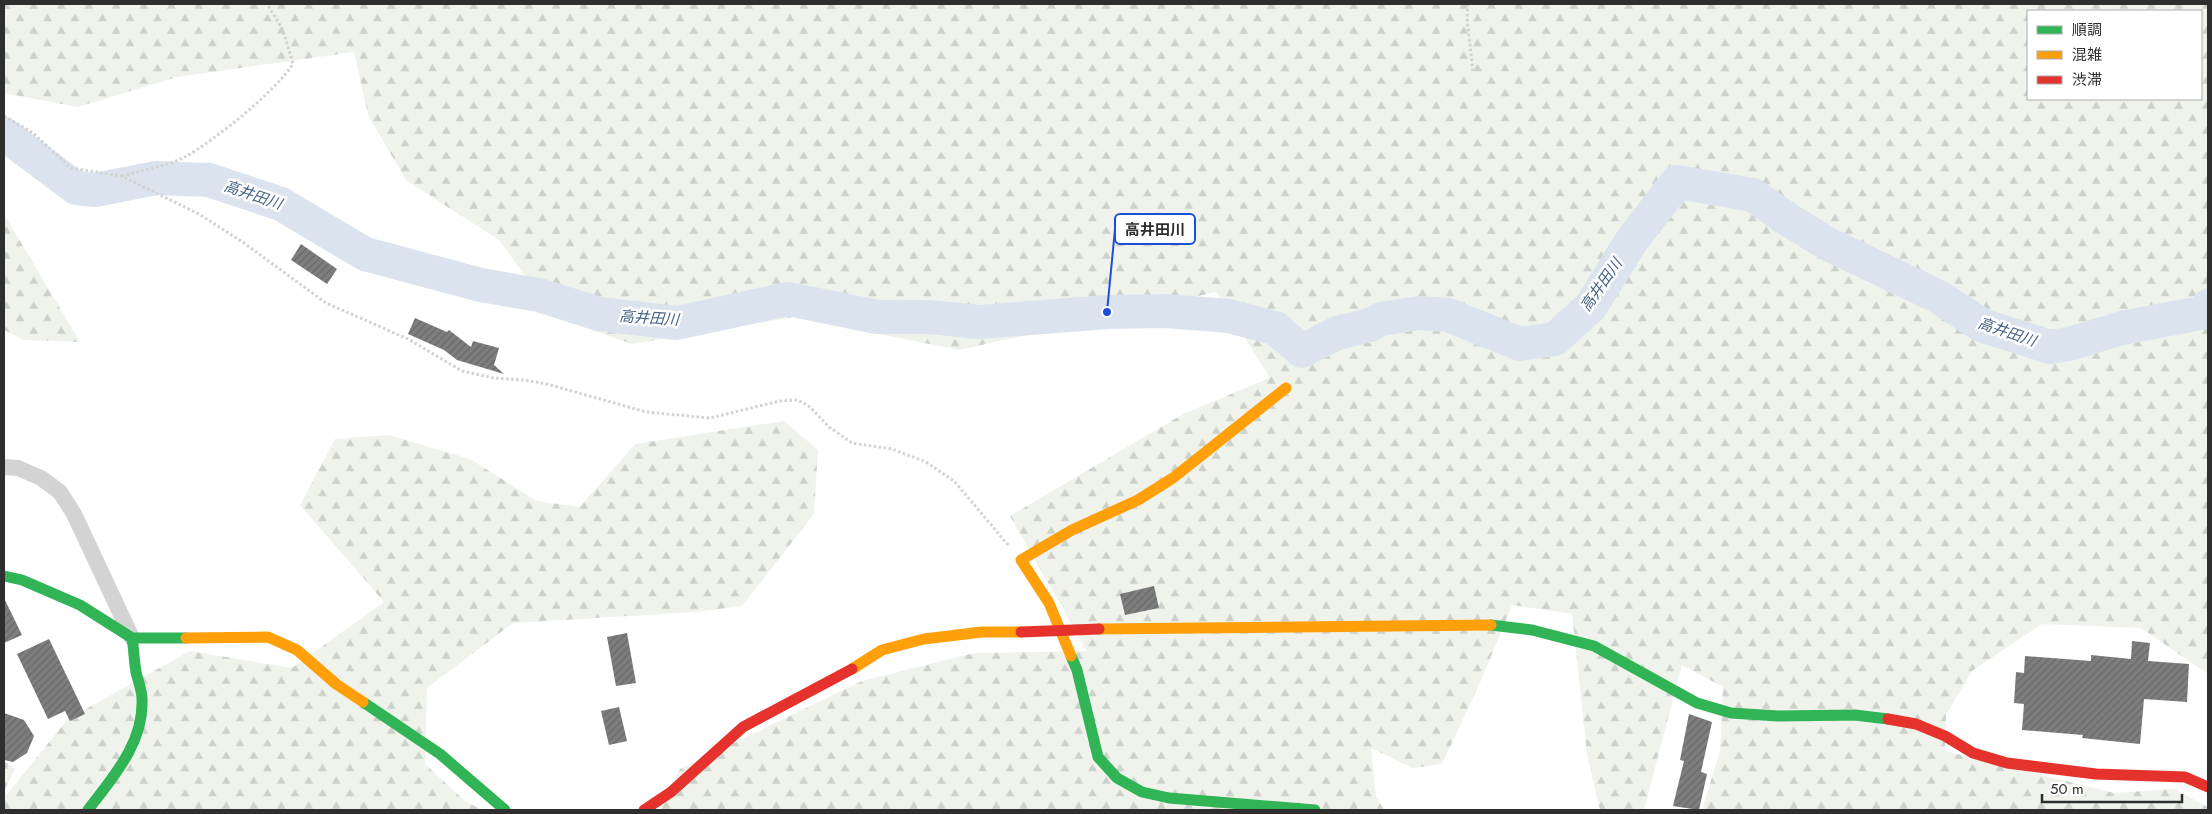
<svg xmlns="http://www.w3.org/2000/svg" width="2212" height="814" viewBox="0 0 2212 814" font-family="Jost,'Noto Sans JP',sans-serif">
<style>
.forest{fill:url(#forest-firs);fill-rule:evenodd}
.cemetery{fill:url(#cemetery-stones)}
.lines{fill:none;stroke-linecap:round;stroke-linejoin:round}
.river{stroke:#dbe4ee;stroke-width:34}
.building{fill:url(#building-hatch)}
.path{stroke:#d2d2d2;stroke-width:3;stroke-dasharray:2.5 2.5;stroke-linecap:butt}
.street{stroke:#d3d3d3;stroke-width:16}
.fast{stroke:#30b455;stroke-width:11}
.slow{stroke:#ff9f0a;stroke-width:11}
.jam{stroke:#e5322d;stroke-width:11}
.jam-bridge{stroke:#e5322d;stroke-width:11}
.labels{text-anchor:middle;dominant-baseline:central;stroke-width:5;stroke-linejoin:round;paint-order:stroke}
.water-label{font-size:15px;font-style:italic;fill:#456286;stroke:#fff}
.leader{fill:none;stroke:#1d4ed8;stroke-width:2}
.callout-dot{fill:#1d4ed8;stroke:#fff;stroke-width:2}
.callout{fill:#fff;stroke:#1d4ed8;stroke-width:2}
.callout-label{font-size:15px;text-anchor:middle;font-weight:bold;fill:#2e2e2e}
</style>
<defs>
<pattern id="forest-firs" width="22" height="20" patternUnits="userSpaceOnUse" patternTransform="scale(1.25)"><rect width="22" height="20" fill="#eff3ec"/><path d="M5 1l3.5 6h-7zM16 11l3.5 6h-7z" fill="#cdd1cb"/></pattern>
<pattern id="cemetery-stones" width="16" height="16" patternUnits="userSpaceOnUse" patternTransform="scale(1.25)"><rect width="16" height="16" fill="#eff3ec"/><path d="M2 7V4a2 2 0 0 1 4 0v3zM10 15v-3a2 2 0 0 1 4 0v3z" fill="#cdd1cb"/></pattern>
<pattern id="building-hatch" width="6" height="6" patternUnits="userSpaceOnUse" patternTransform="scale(1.25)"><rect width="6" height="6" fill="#7e7e7e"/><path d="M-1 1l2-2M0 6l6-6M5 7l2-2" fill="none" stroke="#686868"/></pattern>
</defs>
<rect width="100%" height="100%" fill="#fff"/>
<!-- forest -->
<g class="forest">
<path d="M4 4H2208V674L2141 628 2042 624 1972 671 1946 715 1945 751 2114 793 2174 789 2208 807V810H1702L1720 751 1723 687 1682 665 1644 810H1600L1587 754 1572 614 1512 605 1483 676 1442 764 1412 768 1371 748 1376 796 1384 810H660L680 769 862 681 974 653 1087 651 1010 516 1183 414 1270 378 1216 292 959 350 794 317 632 344 555 317 499 240 406 180 368 115 354 52 177 77 78 107 4 93ZM2028 11H2201V99H2028Z"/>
<path d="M4 214 80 342 24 340 4 330Z"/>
<path d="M784 421 818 450 814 514 742 606 695 612 513 623 427 688 425 764 465 801 482 810H4V798L68 719 190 651 292 668 384 602 300 505 335 439 389 435 470 459 537 501 580 507 635 444Z"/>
</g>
<!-- cemetery -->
<path class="cemetery" d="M4 761 15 769 4 791Z"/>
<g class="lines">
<!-- river -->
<path class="river" d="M4 134 76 188 95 190 156 178 209 180 281 204 365 254 481 285 539 295 599 314 677 323 788 299 877 317H929L979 322 1107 312 1166 311 1229 316 1275 328 1302 351 1337 333 1370 325 1381 319 1419 313 1448 315 1520 344 1555 339 1591 306 1632 240 1677 182 1753 195 1787 219 1828 244 1939 297 1981 325 2050 347 2069 344 2122 328 2206 312 2208 306"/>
</g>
<!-- building -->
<g class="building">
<path d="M301 244 337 269 327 284 291 260Z"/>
<path d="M415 318 447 332 449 330 471 347 473 341 499 348 494 365 504 374 457 360 444 350 408 334Z"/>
<path d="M1154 586 1159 608 1125 615 1120 594Z"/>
<path d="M4 598 22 635 4 643Z"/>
<path d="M627 633 636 683 616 686 607 637Z"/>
<path d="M49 639 85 714 70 721 65 711 48 719 17 654Z"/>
<path d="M2132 641 2150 643 2148 661 2189 664 2187 702 2144 699 2140 744 2082 738 2083 735 2022 730 2024 704 2014 703 2016 672 2024 673 2025 656 2091 661V655L2131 659Z"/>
<path d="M619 707 627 741 609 745 601 711Z"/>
<path d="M4 713 24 720 34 736 27 753 13 762 4 760Z"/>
<path d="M1689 714 1712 722 1701 772 1707 774 1699 810 1673 806 1684 761 1680 760Z"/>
</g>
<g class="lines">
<!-- path -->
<g class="path">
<path d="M1468 4 1467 17 1473 73"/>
<path d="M4 116 33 133 71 168 121 176 199 214 244 243 326 303 408 339 462 371 494 378 524 380 547 384 646 412 710 418 780 401 798 400 810 407 829 427 852 443 892 449 926 462 954 481 1009 546"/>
<path d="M122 176C139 171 170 165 185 157 216 139 274 93 293 64L283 30 267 4"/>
</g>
<!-- street -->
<path class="street" d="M4 467 18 468 41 478 60 492 74 514 132 638"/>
<!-- fast -->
<g class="fast">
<path d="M4 576 22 580 80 605 132 638H186"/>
<path d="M1491 625 1532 630 1594 646 1697 703 1731 713 1778 716 1855 715 1888 719"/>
<path d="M1071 656 1077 670 1098 757 1117 778 1142 792 1169 798 1315 810"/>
<path d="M363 702 440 754 505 810"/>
<path d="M88 810C113 777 144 743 142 699 142 690 138 681 136 672 134 661 134 649 132 638"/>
</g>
<!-- slow -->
<g class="slow">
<path d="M1099 629 1491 625"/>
<path d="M186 638 268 637 297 650 336 684 363 702"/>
<path d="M1071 656 1049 603 1021 560 1072 530 1138 500 1173 478 1286 388"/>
<path d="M852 669 882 650 924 639 982 632H1021"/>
</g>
<!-- jam -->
<g class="jam">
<path d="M1888 719 1916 724 1945 736 1973 753 2007 763 2096 774 2185 777 2208 787"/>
<path d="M644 810 671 792 743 727 852 669"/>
</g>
<!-- jam-bridge -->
<path class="jam-bridge" d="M1021 632 1099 629"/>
</g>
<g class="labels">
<!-- water labels -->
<g class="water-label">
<text transform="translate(253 195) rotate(19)">高井田川</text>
<text transform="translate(1601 285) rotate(-55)">高井田川</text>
<text transform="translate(649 318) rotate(4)">高井田川</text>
<text transform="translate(2007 332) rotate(19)">高井田川</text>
</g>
</g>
<!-- callouts -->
<path class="leader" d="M1107 312L1115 229"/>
<circle class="callout-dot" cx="1107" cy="312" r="5"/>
<rect class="callout" x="1115" y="214" width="80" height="30" rx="5"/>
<g class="callout-label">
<text x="1155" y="235">高井田川</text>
</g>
<!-- border -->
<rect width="2212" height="814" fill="none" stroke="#2e2e2e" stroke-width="10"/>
<!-- legend -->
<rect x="2027" y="10" width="175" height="90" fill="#ffffff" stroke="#ababab"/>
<rect x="2037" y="26" width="25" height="8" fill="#30b455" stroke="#ababab"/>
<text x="2072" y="35" font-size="15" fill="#2e2e2e">順調</text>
<rect x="2037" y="51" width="25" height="8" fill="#ff9f0a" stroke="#ababab"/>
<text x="2072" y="60" font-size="15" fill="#2e2e2e">混雑</text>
<rect x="2037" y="76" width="25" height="8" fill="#e5322d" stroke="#ababab"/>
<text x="2072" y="85" font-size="15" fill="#2e2e2e">渋滞</text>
<!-- scale -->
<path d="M2042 794v8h140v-8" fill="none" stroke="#2e2e2e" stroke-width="2.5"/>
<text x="2050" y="794" font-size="15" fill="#2e2e2e" stroke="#ffffff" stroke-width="4" paint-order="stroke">50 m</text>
</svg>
